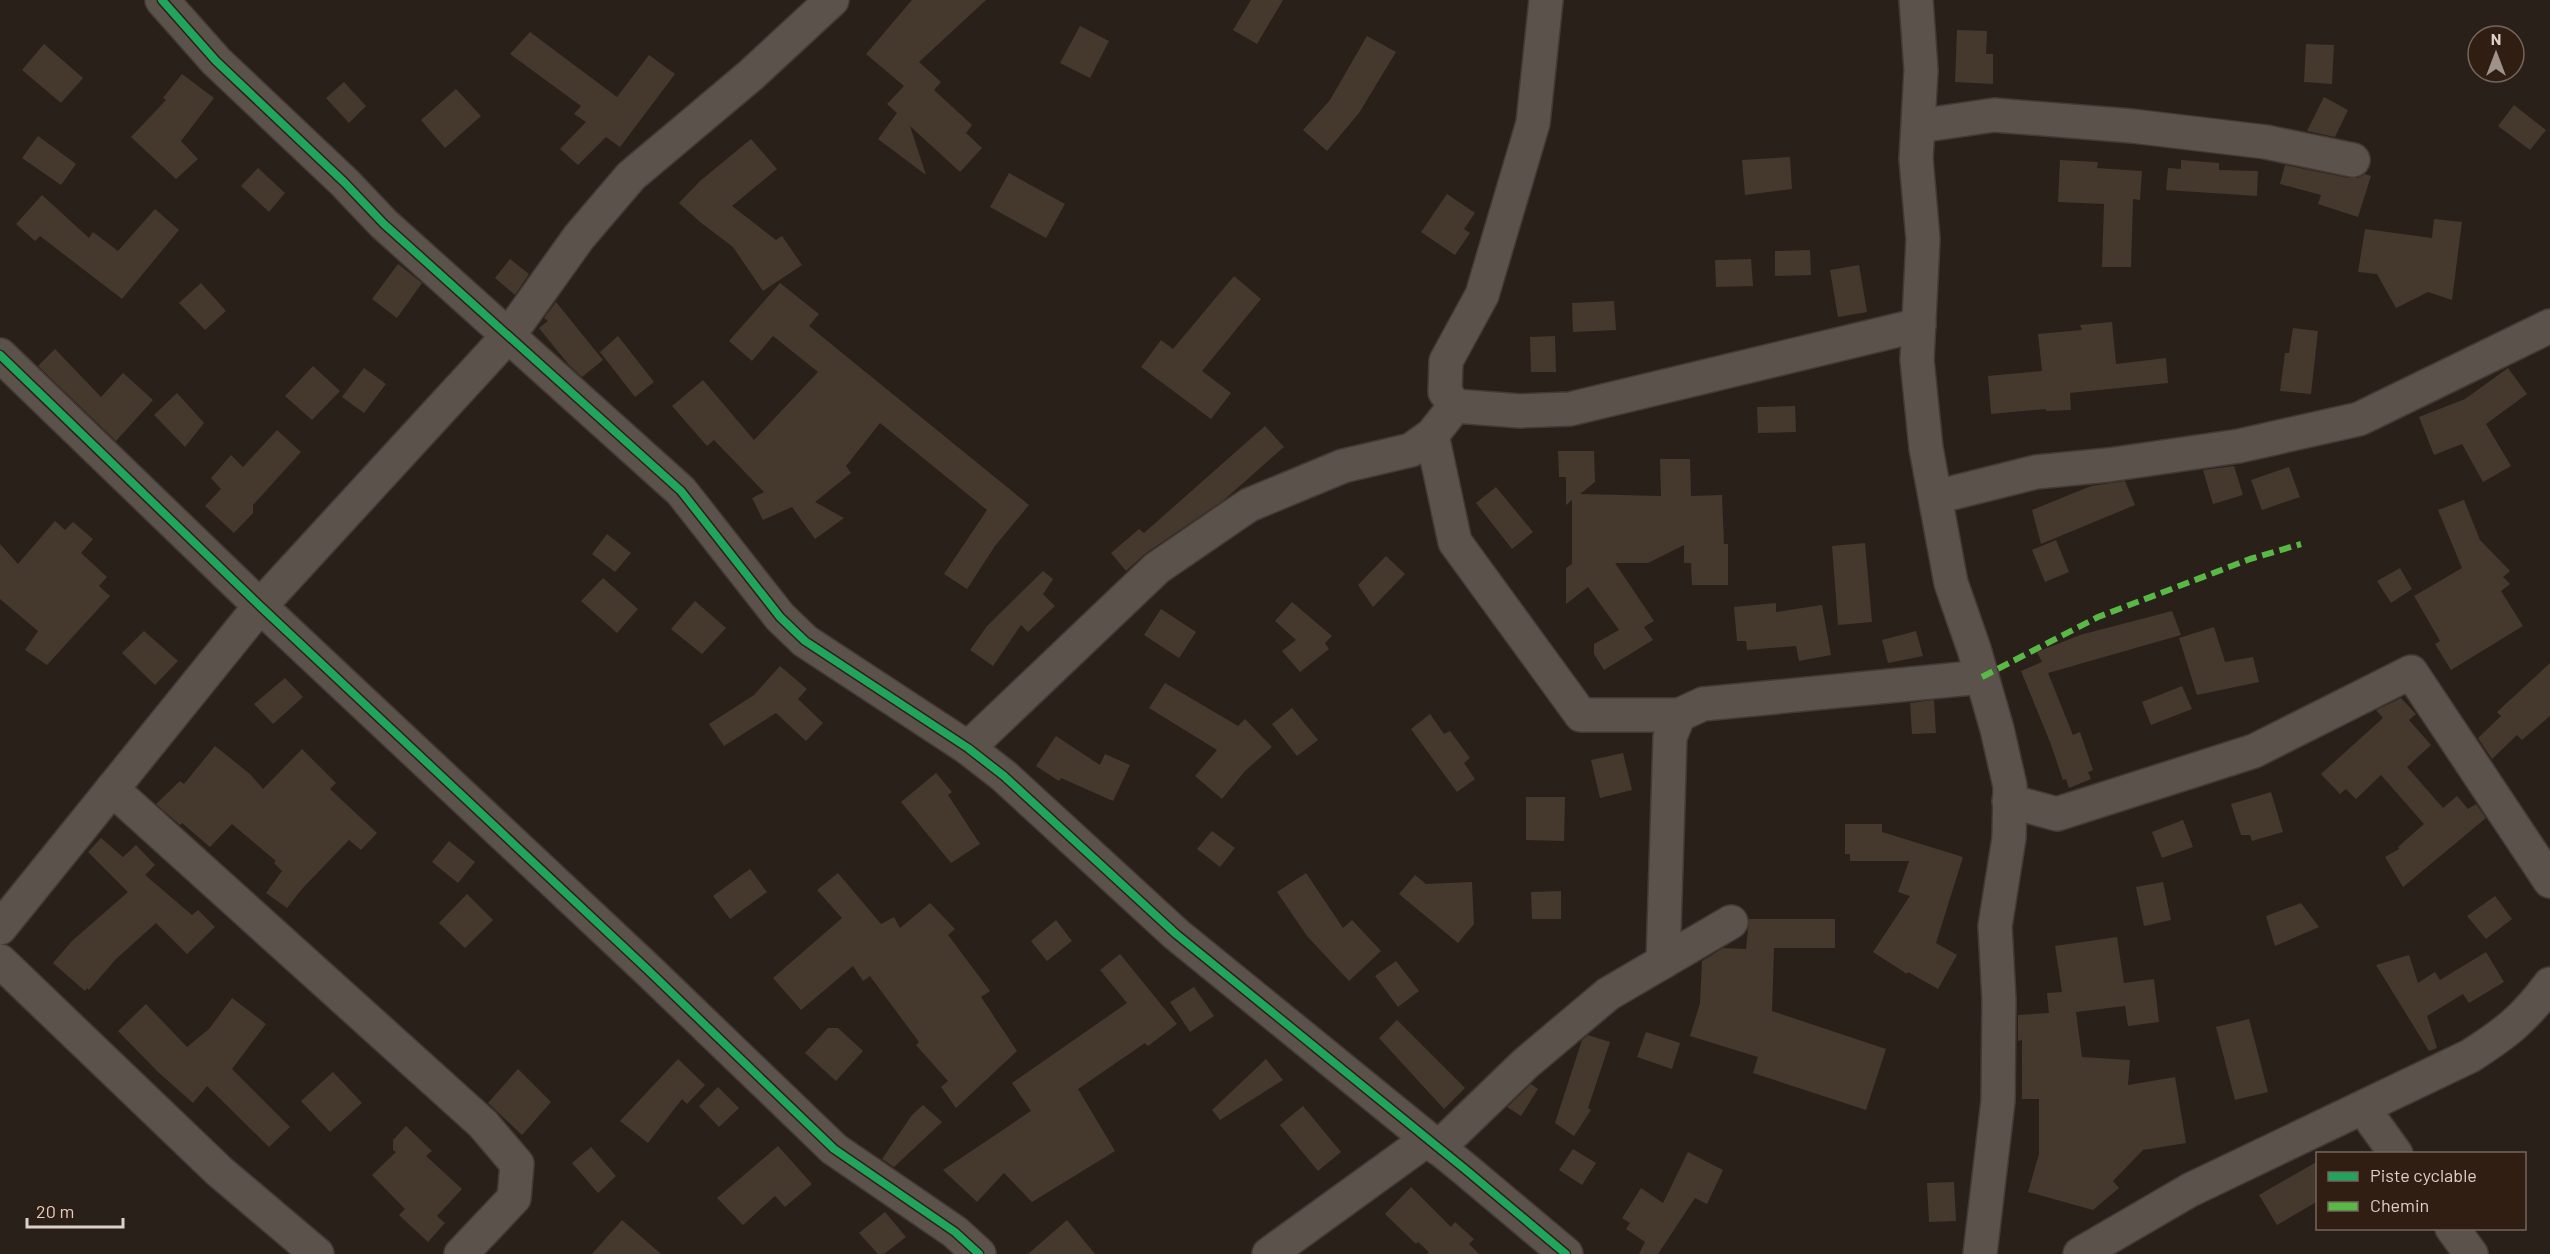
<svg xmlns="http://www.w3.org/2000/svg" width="2550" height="1254" viewBox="0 0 2550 1254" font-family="Barlow,sans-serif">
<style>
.building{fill:#45382d}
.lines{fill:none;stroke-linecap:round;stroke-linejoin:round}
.minor-casing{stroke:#433a35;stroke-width:36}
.minor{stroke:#5b524c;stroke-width:33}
.quiet{stroke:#58b947;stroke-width:6;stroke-dasharray:12 6;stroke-linecap:butt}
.cycleway-casing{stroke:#311e13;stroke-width:11}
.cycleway{stroke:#20a55d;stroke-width:8}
</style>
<rect width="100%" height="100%" fill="#2a201a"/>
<!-- building -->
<g class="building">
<path d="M912 0H986L919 62 941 82 934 90 972 125 966 133 982 148 960 172 910 126 926 175 878 139 897 113 887 104 904 86 866 54Z"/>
<path d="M1251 0H1283L1257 44 1233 30Z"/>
<path d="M1080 26 1109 41 1090 78 1060 63Z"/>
<path d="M1957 30 1987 31 1986 54H1993V84L1955 82Z"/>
<path d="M530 32 617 97 649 55 675 74 620 147 606 137 578 165 560 149 586 122 574 114 581 106 510 54Z"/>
<path d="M1367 36 1396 52 1359 113 1327 151 1303 130 1330 100Z"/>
<path d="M44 44 83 78 61 103 22 70Z"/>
<path d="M2306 44 2334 45 2332 84 2304 82Z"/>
<path d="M182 74 214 98 181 141 198 159 176 179 131 137 166 100 163 98Z"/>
<path d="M344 82 366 106 349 123 326 98Z"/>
<path d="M456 89 481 116 445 148 421 120Z"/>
<path d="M2324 97 2348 110 2335 137 2307 131Z"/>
<path d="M2514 105 2546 130 2530 150 2498 126Z"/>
<path d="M38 136 76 164 61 185 22 158Z"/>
<path d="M751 139 777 169 732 206 776 240 782 236 802 265 763 291 733 247 700 222 679 203 700 181Z"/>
<path d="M1790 157 1792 189 1745 195 1742 160Z"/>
<path d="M2060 160 2098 162 2097 168 2142 171 2140 200 2133 199 2131 267H2102L2104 204 2058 202Z"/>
<path d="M2181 160 2219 163V170L2258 171 2257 196 2166 190 2168 168 2181 169Z"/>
<path d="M2285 165 2349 178H2358L2365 174 2371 176 2358 217 2318 204 2321 195 2280 184Z"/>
<path d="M258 168 285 193 269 212 241 186Z"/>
<path d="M1009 173 1065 204 1046 238 990 207Z"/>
<path d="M1447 194 1475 213 1464 229 1470 233 1455 255 1421 232Z"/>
<path d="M42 195 89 238 93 232 118 251 155 209 179 230 122 299 40 236 35 241 16 224Z"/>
<path d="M2434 219 2462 222 2452 300 2428 292 2396 308 2377 274 2358 272 2365 229 2432 238Z"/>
<path d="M1810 250 1811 275 1775 276V251Z"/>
<path d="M510 259 529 274 515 295 495 278Z"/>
<path d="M1751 259 1753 286 1716 287 1715 260Z"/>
<path d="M398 264 422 283 397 318 372 299Z"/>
<path d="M1859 265 1867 312 1838 317 1830 270Z"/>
<path d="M1234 276 1261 299 1202 371 1231 393 1211 419 1141 367 1161 340 1173 349Z"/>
<path d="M201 283 226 311 205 330 179 303Z"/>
<path d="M780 283 819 314 809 326 1029 505 995 546 967 589 944 574 987 510 880 423 846 466 851 473 815 502 844 518 815 539 792 507 763 520 752 498 764 492 714 440 707 446 672 406 703 380 754 440 818 372 773 336 752 361 729 341Z"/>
<path d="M1614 301 1616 330 1573 332 1572 303Z"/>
<path d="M556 302 603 360 582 377 569 365 539 328 548 321 544 318Z"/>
<path d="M2112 322 2116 364 2166 358 2168 383 2070 393 2071 410 2046 411V409L1991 414 1988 376 2042 371 2038 334 2082 330 2080 325Z"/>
<path d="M2293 328 2318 331 2311 394 2280 391 2285 353H2289Z"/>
<path d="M618 336 654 382 635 397 600 352Z"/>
<path d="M1555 336 1556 372H1531L1530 337Z"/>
<path d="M55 349 101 397 123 373 153 400 116 441 38 366Z"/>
<path d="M313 366 340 391 312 420 285 396Z"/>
<path d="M364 368 386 384 364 413 342 397Z"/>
<path d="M2508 368 2527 394 2486 424 2511 466 2483 482 2462 444 2434 455 2419 417 2465 399Z"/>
<path d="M177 393 204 423 185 447 154 415Z"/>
<path d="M1795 406 1796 432 1758 433 1757 407Z"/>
<path d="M1265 426 1284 447 1224 500 1146 553 1126 571 1111 553 1139 529 1144 533Z"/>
<path d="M277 430 301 452 253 505V513L234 533 205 506 221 489 211 478 231 455 243 467Z"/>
<path d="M1558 451H1594L1595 482 1580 494 1661 496 1660 459H1690L1691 496 1722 495 1724 544H1728V585H1692L1691 563H1684V545L1648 563H1615L1654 621 1644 627 1653 640 1604 670 1594 654V644L1619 630 1588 587 1566 604V568L1572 564V500L1566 505V477H1559Z"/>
<path d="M2234 466 2243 495 2213 504 2203 470Z"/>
<path d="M2289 467 2300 497 2262 510 2251 480Z"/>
<path d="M2125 481 2135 505 2041 544 2032 510 2091 486Z"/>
<path d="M1496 487 1533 532 1512 549 1476 503Z"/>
<path d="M2464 500 2480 540 2510 571 2503 577 2510 584 2501 591 2523 626 2451 670 2435 644 2440 641 2414 596 2462 568 2438 510Z"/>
<path d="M55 521 65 530 73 522 93 539 81 553 107 577 99 586 110 596 47 665 25 650 38 631 0 599V544L18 564Z"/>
<path d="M607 534 631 553 615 572 592 554Z"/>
<path d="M2056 540 2069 572 2045 582 2032 550Z"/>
<path d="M1865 543 1872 622 1838 625 1832 546Z"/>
<path d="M1386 556 1405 574 1373 607 1358 585Z"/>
<path d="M2400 568 2412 589 2391 603 2377 581Z"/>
<path d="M1043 571 1053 579 1043 594 1055 606 1028 632 1021 625 993 666 970 650 987 626Z"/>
<path d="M603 578 638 609 617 633 581 601Z"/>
<path d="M695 601 726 628 702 654 671 629Z"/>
<path d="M1292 602 1332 636 1325 643 1329 649 1300 672 1282 651 1296 640 1275 621Z"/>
<path d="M1776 603V612L1822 605 1831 655 1799 661 1796 646 1747 650 1746 641H1737L1734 607Z"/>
<path d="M1161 609 1196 632 1179 658 1144 635Z"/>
<path d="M2172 611 2181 635 2048 673 2073 735 2080 732 2093 770 2088 772 2091 779 2069 788 2066 779 2063 780 2050 742 2021 671 2042 662 2037 652 2080 635Z"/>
<path d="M2214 627 2225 662 2253 657 2259 682 2197 695 2179 638Z"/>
<path d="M144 631 178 661 155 685 122 653Z"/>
<path d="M1916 631 1923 656 1888 663 1882 640Z"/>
<path d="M2550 663V716L2522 740 2517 735 2492 759 2478 738 2501 716 2497 712Z"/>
<path d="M780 666 807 689 798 699 823 723 806 741 776 713 724 746 709 724 754 695Z"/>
<path d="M285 678 303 697 273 724 254 704Z"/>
<path d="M1165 683 1238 726 1245 719 1272 747 1245 771 1222 799 1195 776 1217 750 1149 708Z"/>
<path d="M2182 686 2192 709 2151 725 2142 702Z"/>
<path d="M2401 698 2416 714 2409 720 2431 745 2407 767 2443 808 2457 796 2468 809 2476 804 2486 818 2403 887 2385 857 2399 849 2398 847 2424 824 2381 775 2356 799 2346 789 2340 794 2321 774 2383 718 2376 710Z"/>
<path d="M1934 700 1936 733 1912 734 1910 703Z"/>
<path d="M1292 708 1318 740 1297 756 1272 724Z"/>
<path d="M1430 714 1444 734 1450 731 1470 758 1464 763 1475 779 1457 792 1411 729Z"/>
<path d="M1056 736 1100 765 1105 754 1130 765 1113 801 1061 778 1059 781 1036 766Z"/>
<path d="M215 746 250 774 263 789 302 749 336 783 330 789 377 833 361 850 349 840 301 890 287 908 266 893 282 871 274 863 276 861 232 824 210 847 182 823 180 825 156 804 180 781 184 784Z"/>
<path d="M1623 753 1632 790 1600 798 1591 760Z"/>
<path d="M936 773 952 792 948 795 980 844 951 863 901 802Z"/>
<path d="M2271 792 2283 832 2252 841 2250 835H2241L2231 804Z"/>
<path d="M1526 797H1565L1564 841 1526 840Z"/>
<path d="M2183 820 2193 847 2162 858 2152 832Z"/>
<path d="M1845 824H1882V832L1963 857 1936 943 1957 955 1938 989 1908 972 1907 974 1873 952 1910 896 1898 892 1909 861H1850V854H1845Z"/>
<path d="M1212 831 1235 848 1220 867 1197 849Z"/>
<path d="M101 838 123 857 136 845 155 865 145 875 192 915 198 910 215 927 187 954 156 923 116 959 89 990 87 988 85 991 53 963 72 941 128 892 88 852Z"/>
<path d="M449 841 475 862 458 883 432 862Z"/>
<path d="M750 869 767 892 730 919 713 896Z"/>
<path d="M838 873 881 924 894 917 900 928 930 903 955 929 948 935 990 991 981 997 1017 1051 956 1108 941 1087 948 1081 916 1045 919 1042 870 976 863 981 853 966 801 1010 773 978 842 918 817 890Z"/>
<path d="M1306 873 1343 928 1352 920 1381 951 1349 981 1307 936 1277 892Z"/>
<path d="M1415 875 1426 884 1472 882 1474 924 1458 943 1399 894Z"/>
<path d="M2163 882 2171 920 2144 926 2136 887Z"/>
<path d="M1561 891V919H1532L1531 892Z"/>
<path d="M467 894 493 920 465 948 439 923Z"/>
<path d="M2495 896 2512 919 2486 939 2467 916Z"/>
<path d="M2301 903 2319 927 2275 946 2266 916Z"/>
<path d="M1749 919H1835V948H1774L1772 1011 1886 1049 1866 1110 1753 1073 1758 1057 1690 1036 1700 1003 1702 961 1723 948 1746 949Z"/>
<path d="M1056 920 1072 941 1047 961 1031 941Z"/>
<path d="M2117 937 2124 983 2154 979 2159 1022 2128 1026 2125 1006 2076 1012 2082 1057 2130 1060 2128 1085 2175 1077 2186 1143 2143 1150 2113 1181 2119 1188 2093 1210 2028 1192 2039 1154V1099H2022V1040L2018 1041V1015L2049 1013 2047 993 2062 992 2055 946Z"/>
<path d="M2486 952 2504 982 2469 1003 2463 994 2427 1016 2437 1048 2429 1051 2376 965 2409 955 2418 983 2435 972 2440 980Z"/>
<path d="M1120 954 1177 1024 1148 1046 1145 1043 1078 1089 1115 1151 1032 1202 1004 1173 977 1202 943 1170 1031 1111 1012 1083 1127 1003 1100 970Z"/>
<path d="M1396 961 1419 991 1398 1007 1375 976Z"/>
<path d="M1194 987 1214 1016 1190 1032 1170 1002Z"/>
<path d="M232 998 266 1024 232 1069 290 1127 269 1147 207 1086 193 1103 158 1072 118 1031 146 1004 187 1047 209 1029Z"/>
<path d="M2249 1019 2268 1092 2235 1100 2216 1027Z"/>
<path d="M1397 1020 1465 1088 1444 1109 1379 1038Z"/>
<path d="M828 1028H838L863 1051 836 1081 805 1053Z"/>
<path d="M1646 1032 1680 1043 1672 1069 1637 1057Z"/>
<path d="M1588 1035 1610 1042 1588 1108 1591 1110 1574 1136 1555 1123 1582 1040Z"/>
<path d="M678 1059 705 1085 687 1104 682 1099 648 1143 620 1121Z"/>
<path d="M1266 1059 1283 1080 1220 1120 1212 1110Z"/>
<path d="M518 1069 551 1102 522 1135 488 1103Z"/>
<path d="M333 1072 362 1103 330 1132 301 1101Z"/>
<path d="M1531 1084 1538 1089 1521 1116 1507 1107Z"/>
<path d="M718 1087 739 1108 719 1127 699 1106Z"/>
<path d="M923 1105 942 1122 894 1167 882 1159 912 1115Z"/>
<path d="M1303 1106 1341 1152 1318 1171 1280 1125Z"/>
<path d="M406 1126 432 1151 426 1156 462 1189 437 1216 445 1223 428 1242 399 1215 405 1209 372 1175 396 1152 393 1150V1140Z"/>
<path d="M778 1146 812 1184 785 1207 775 1196 743 1225 717 1198Z"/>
<path d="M591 1147 616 1176 598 1193 572 1163Z"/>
<path d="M1573 1149 1596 1163 1582 1185 1559 1170Z"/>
<path d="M1688 1152 1723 1170 1707 1204 1695 1198 1658 1254H1639L1645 1242 1626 1229 1630 1223 1622 1218 1641 1188 1663 1203Z"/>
<path d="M2318 1161V1201L2277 1225 2259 1195Z"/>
<path d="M1954 1182 1956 1221 1929 1222 1927 1183Z"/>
<path d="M1411 1187 1451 1227 1455 1222 1474 1239 1469 1244 1479 1254H1427L1429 1252 1418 1242 1416 1244 1385 1214Z"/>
<path d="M885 1212 906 1237 884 1254H878L859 1233Z"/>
<path d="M622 1220 661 1254H592Z"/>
<path d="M1067 1220 1095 1254H1028Z"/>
</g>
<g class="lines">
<defs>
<g id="minor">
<path d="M162 0 216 61 344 182 384 224 681 491 780 617 805 641 968 748 1004 776 1176 934 1466 1170 1566 1254"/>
<path d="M1546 0 1533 123 1482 295 1446 361 1445 392 1455 406 1520 411 1570 409 1919 325"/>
<path d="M1916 0 1921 70 1916 159 1923 239 1917 360 1926 448 1951 583 1974 649 1997 729 2010 786 2009 838 1995 926 1999 1000 1998 1101 1980 1254"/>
<path d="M1919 126 1994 115 2132 126 2266 142 2353 160"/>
<path d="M0 355 260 606 648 970 834 1149 955 1232 979 1254"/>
<path d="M1432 435 1455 542 1581 715H1679"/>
<path d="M1936 497 2036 472 2108 465 2239 446 2359 419 2550 326"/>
<path d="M968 748 1157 568 1249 505 1343 466 1411 450 1432 435 1455 406"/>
<path d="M112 789 483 1124 517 1164 514 1198 461 1254"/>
<path d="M2009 801 2057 814 2254 751 2411 672 2550 881"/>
<path d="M0 928 260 606 509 335 579 237 631 176 751 75 832 0"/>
<path d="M0 961 219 1171 317 1254"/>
<path d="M1663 962 1670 737 1679 715 1703 704 1982 677"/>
<path d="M2363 1108 2396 1154"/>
<path d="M1438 1148 1525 1064 1608 994 1731 922"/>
<path d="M2452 1228 2471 1254"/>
<path d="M1269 1254 1428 1139"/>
<path d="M2080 1254 2190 1190 2470 1056C2506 1033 2524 1019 2550 984"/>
</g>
</defs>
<!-- minor casing -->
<use href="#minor" class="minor-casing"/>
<!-- minor -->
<use href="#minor" class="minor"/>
<!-- quiet -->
<path class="quiet" d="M1982 677 2098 617 2250 559 2301 544"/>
<defs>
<g id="cycleway">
<path d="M162 0 216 61 344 182 384 224 681 491 780 617 805 641 968 748 1004 776 1176 934 1466 1170 1566 1254"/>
<path d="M0 355 260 606 648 970 834 1149 955 1232 979 1254"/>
</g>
</defs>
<!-- cycleway casing -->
<use href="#cycleway" class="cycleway-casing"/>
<!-- cycleway -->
<use href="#cycleway" class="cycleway"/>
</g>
<!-- legend -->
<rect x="2316" y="1152" width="210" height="78" fill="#311e13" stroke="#76655b" stroke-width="1.5"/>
<rect x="2328" y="1172" width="30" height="9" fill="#20a55d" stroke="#76655b" stroke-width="1.5"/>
<text x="2370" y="1182" font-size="18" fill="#ddd0c8">Piste cyclable</text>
<rect x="2328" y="1202" width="30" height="9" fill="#58b947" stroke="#76655b" stroke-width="1.5"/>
<text x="2370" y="1212" font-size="18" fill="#ddd0c8">Chemin</text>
<!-- north arrow -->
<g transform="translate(2496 54)"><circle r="28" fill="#311e13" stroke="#76655b" stroke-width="1.5"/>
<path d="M0-4.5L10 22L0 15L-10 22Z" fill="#9e928b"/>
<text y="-9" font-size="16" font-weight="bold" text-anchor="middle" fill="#ddd0c8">N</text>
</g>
<!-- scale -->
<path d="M27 1218v9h96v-9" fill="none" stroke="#ddd0c8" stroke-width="3"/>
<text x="36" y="1218" font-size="18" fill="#ddd0c8" stroke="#311e13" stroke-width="4.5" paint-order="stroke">20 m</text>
</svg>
